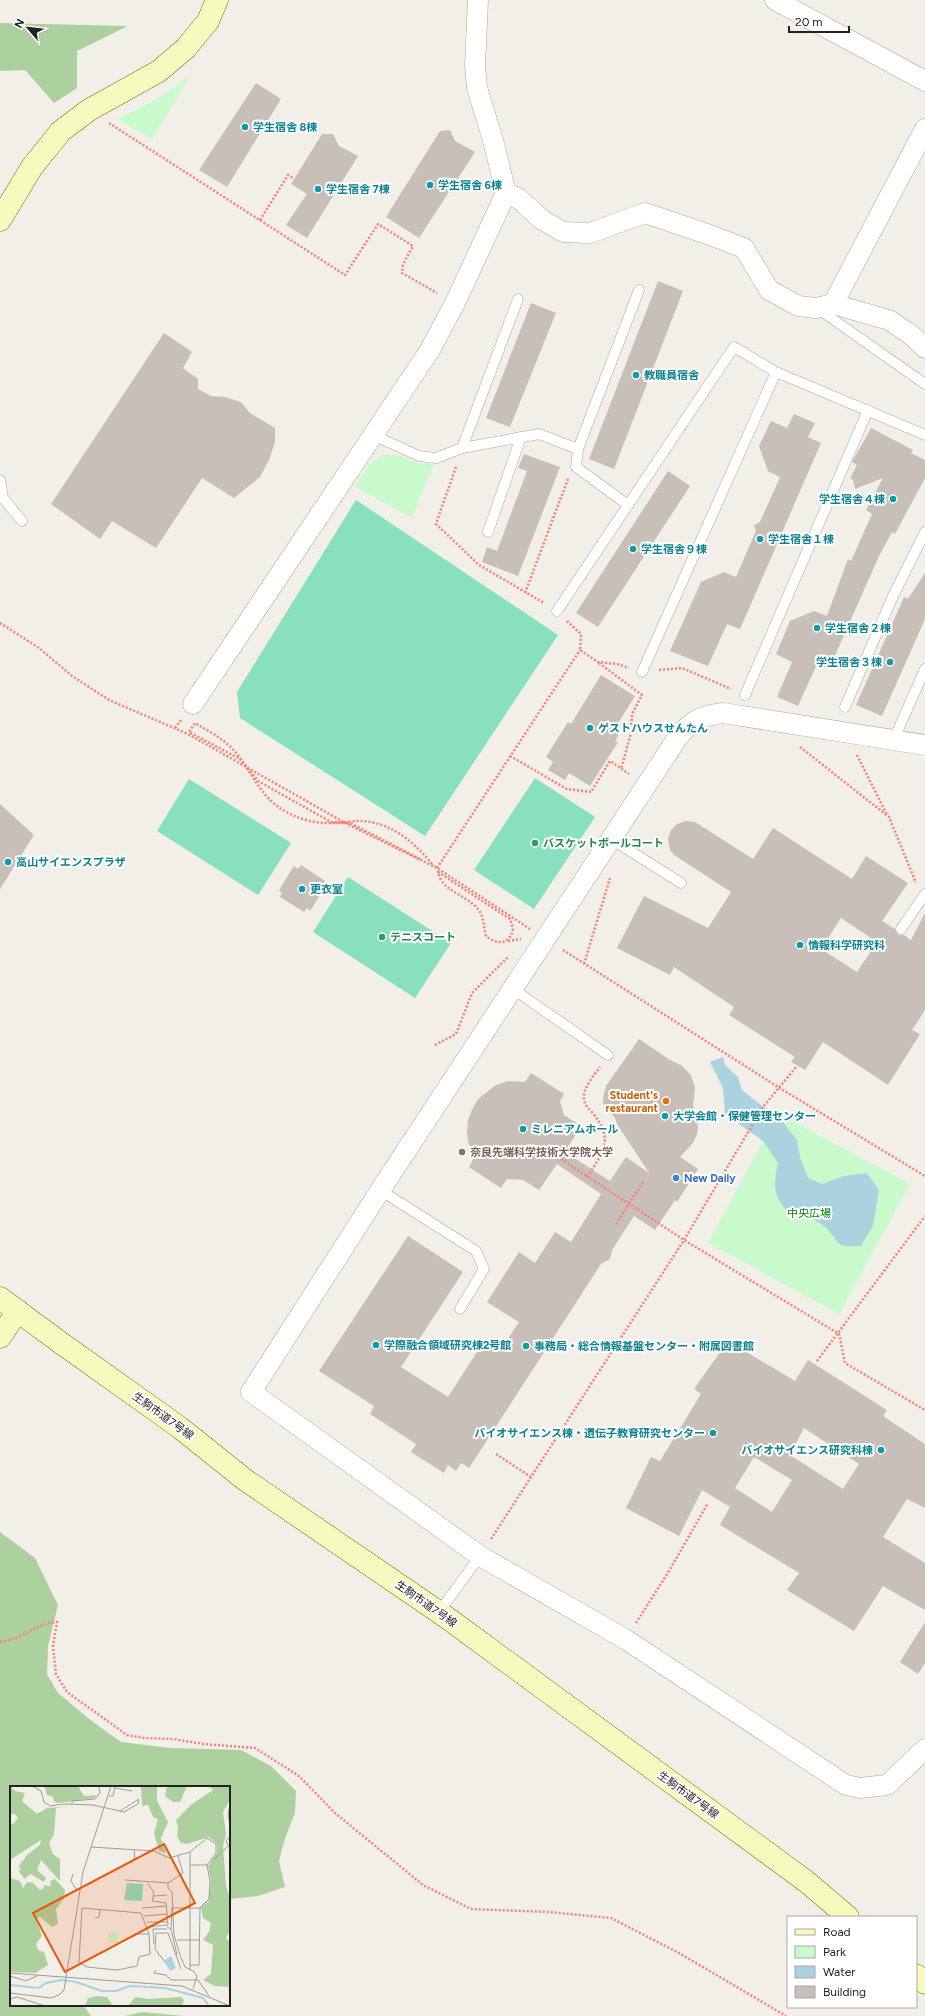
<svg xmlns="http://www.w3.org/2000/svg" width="925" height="2016" viewBox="0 0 925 2016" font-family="Figtree,'Noto Sans JP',sans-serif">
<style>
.forest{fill:#add19e}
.park{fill:#c8facc}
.pitch{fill:#88e0be}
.water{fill:#aad3df}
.building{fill:#c7bfb8;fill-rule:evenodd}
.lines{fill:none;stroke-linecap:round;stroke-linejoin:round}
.lane-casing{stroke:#a9a9a9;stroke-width:11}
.street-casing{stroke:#a9a9a9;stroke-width:21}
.secondary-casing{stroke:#707d05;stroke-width:23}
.path{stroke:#fa8072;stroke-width:2.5;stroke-dasharray:2 2;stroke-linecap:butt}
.lane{stroke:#fff;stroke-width:10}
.street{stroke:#fff;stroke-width:20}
.secondary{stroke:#f7fabf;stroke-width:22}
.culture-dot{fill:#0f9aa8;stroke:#fff;stroke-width:1.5}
.leisure-dot{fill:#2e9e5b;stroke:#fff;stroke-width:1.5}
.food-dot{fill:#e8710a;stroke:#fff;stroke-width:1.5}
.education-dot{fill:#8d6e63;stroke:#fff;stroke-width:1.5}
.shop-dot{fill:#3f7fe0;stroke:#fff;stroke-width:1.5}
.labels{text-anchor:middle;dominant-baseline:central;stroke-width:4;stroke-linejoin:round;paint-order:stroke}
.culture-label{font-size:11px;font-weight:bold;fill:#0d838f;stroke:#fff;text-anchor:start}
.leisure-label{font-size:11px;font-weight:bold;fill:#27864d;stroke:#fff;text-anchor:start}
.food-label{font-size:11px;font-weight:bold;fill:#c56008;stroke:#fff;text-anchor:end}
.education-label{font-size:11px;font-weight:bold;fill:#785e54;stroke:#fff;text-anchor:start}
.shop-label{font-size:11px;font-weight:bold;fill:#366cbe;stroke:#fff;text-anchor:start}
.park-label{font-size:11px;fill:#0c8416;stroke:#fff}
.street-label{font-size:11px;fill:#222;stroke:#fff}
.inset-river{fill:none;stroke:#aad3df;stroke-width:2}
.inset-road{fill:none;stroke:#9f9d99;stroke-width:1}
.view{fill:#e8590c;fill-opacity:0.15;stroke:#e8590c;stroke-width:2}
.inset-edge{fill:none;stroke:#222;stroke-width:2}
</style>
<rect width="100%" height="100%" fill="#f2efe9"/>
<!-- forest -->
<g class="forest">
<path d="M0 23 128 26 77 51V88L54 103 25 70 0 71Z"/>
<path d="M0 1532 35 1558 58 1605 48 1646 47 1674 58 1693 93 1722 121 1742 170 1748 241 1750 271 1766 296 1791 295 1813 285 1838 279 1861 285 1887 258 1896 229 1899V1787H11V2005H83L91 2016H0Z"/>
<path d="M143 2012 184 2016H124Z"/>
</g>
<!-- park -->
<g class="park">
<path d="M190 76 152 139 117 119 155 100Z"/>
<path d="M386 454 402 456 417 463 434 464 412 518 355 487C364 472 369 461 386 454Z"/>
<path d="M778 1113 910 1184 839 1314 708 1243Z"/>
</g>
<!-- pitch -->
<g class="pitch">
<path d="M356 500 558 635 425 836 240 718 237 692Z"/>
<path d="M535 778 595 817 534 909 474 870Z"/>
<path d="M189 779 291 843 258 895 157 831Z"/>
<path d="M348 877 451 943 415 998 313 932Z"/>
</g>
<!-- water -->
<path class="water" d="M723 1057 725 1065 738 1077 742 1090 783 1122 797 1140 800 1157 808 1178 822 1184 844 1176 867 1173 879 1190 873 1226 861 1246C833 1248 842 1243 825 1227 814 1217 799 1213 785 1209 772 1192 774 1183 778 1163L763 1141 725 1114 723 1088 710 1062Z"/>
<!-- building -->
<g class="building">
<path d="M256 83 281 99 227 187 199 170Z"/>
<path d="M450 130 455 141 475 152 419 238 386 217 440 131Z"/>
<path d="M322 134H333L339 146 358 156 307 238 286 225 307 194 291 184Z"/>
<path d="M658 281 683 291 614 469 589 459Z"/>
<path d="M531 303 556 313 510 427 486 418Z"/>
<path d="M164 333 192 352 183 368 198 379V389L211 396 225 397 241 402 250 413 275 428V442L269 460 260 477 234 498 202 478 156 548 112 521 100 539 51 504Z"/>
<path d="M794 414 815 423 808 437 821 443 740 629 727 624 708 666 670 651 701 582 724 572 736 577 756 531 754 525 760 522 780 477 768 471 759 446 771 421 787 428Z"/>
<path d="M871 428 913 450 911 453 925 460V478L895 534 892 532 879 556 829 669 817 664 798 706 777 697 792 662 776 654 790 621 814 611 827 616 848 559 851 561 872 514 866 510 883 478 855 489 853 480 850 478 857 465 852 462Z"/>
<path d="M524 454 560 467 518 576 482 562 487 547 497 551 527 471 518 468Z"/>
<path d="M668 471 690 486 598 627 576 613Z"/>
<path d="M925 573V619L882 716 856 705 904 597 908 599Z"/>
<path d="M601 675 635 696 613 731 619 734 615 741 618 742 590 786 569 773 565 780 548 770 553 762 546 757 568 722 571 724Z"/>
<path d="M0 804 34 835 0 889Z"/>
<path d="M686 821 695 822 753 859 773 828 852 879 866 856 908 883 882 921 895 929 898 935H904L911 940 925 913V1010L912 1030 920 1034 888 1085 823 1042 805 1070 791 1062 795 1057 729 1015 734 1007 674 967 670 975 617 948 644 896 708 928 731 892 674 855 670 850 668 839 671 830 677 824ZM841 918 877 942 857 972 821 949Z"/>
<path d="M301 865 325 881 322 885 325 887 310 911 307 908 304 912 280 897 282 893 279 890 294 866 298 869Z"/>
<path d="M639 1039 670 1060 681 1065 691 1075 695 1088 693 1105 698 1127 697 1134 693 1143 680 1157 698 1169 677 1202 675 1200 655 1230 634 1216 612 1250 610 1259 601 1264 469 1468 461 1463 456 1471 448 1465 444 1473 411 1452 416 1444 370 1414 374 1406 319 1371 408 1236 463 1272 401 1367 448 1397 484 1341 500 1351 519 1322 487 1302 519 1252 535 1263 555 1232 571 1242 601 1194 557 1164 539 1190 523 1180 507 1179 501 1188 469 1167 474 1158 468 1141 467 1132 468 1120 472 1110 478 1099 496 1085 508 1081 525 1082 531 1073 564 1094 560 1101 564 1115 581 1126 565 1152 610 1181 626 1157 649 1173 617 1124 615 1118 603 1104V1098L606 1086Z"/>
<path d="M728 1341 795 1381 808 1360 887 1410 883 1416 925 1444V1508L907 1499 883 1537 925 1563V1610L883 1586 854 1631 787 1590 799 1573 720 1525 730 1507 702 1490 679 1536 626 1508 651 1457 660 1461 701 1394 694 1389ZM804 1428 859 1464 843 1489 790 1455ZM754 1457 792 1480 772 1512 735 1488Z"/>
<path d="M925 1622V1663L918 1674 900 1662Z"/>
</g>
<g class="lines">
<defs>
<g id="lane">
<path d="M817 308 925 384"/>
<path d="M373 435 419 456 436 458 462 448 539 434 578 449 576 467 628 505 734 347 776 372 925 435"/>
<path d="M462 448 518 299"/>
<path d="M578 449 639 290"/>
<path d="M0 480 3 498 22 521"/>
<path d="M488 532 521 437"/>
<path d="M557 611 628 505"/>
<path d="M642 672 776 372"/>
<path d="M745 695 868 410"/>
<path d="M845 707 893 596 925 532"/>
<path d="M894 739 925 669"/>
<path d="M611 839 681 883"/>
<path d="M901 929 925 894"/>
<path d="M513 989 608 1055"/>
<path d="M380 1190 476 1251 484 1269 460 1309"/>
<path d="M439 1612 480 1556"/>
</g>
<g id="street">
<path d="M478 0 475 65 477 88 493 140 506 193 518 198 541 219 563 232 590 233 645 213 710 235 744 248 769 290 798 306 816 308 833 304 889 320 910 334 925 348"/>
<path d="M775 0 925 81"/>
<path d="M833 304 925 129"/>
<path d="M193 704 430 350 455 303 506 193"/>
<path d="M925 745 723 713C701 716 693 719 678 737L385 1183 251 1392 480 1556 625 1639 846 1785 860 1788 887 1785 925 1749"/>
</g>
<g id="secondary">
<path d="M0 220 32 167 61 131 89 110 159 71 186 48 208 21 217 0"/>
<path d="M0 1298 61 1343 179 1427 244 1479 446 1617 807 1882 848 1917"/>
<path d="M0 1337 18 1311"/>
<path d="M916 1975 925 1983"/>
</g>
</defs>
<!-- lane casing -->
<use href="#lane" class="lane-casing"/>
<!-- street casing -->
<use href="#street" class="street-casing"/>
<!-- secondary casing -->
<use href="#secondary" class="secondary-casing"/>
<!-- path -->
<g class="path">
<path d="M109 123 345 275 378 224 413 246 403 264 402 273 437 293"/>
<path d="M260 220 288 175 293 178"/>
<path d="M456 467 436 524 479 565 544 603"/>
<path d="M525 593 568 479"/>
<path d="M567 621 581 634 580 650 598 662 617 664 629 668"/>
<path d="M0 623 39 648 72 676 109 700 188 734 347 824 437 868 530 929"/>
<path d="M599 663 642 695 632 714 631 733 621 769"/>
<path d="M659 670 682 668 731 689"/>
<path d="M175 728 182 719"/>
<path d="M800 747 889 817 916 883"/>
<path d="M857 755 887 815"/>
<path d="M510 756 567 789 591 792 610 761 629 774"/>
<path d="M420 859 350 823 331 822 258 781 240 759 189 732 195 723C210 732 226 740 237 754 252 773 261 797 283 810 296 818 312 823 327 823 341 824 356 819 370 822 398 827 416 845 434 866"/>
<path d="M437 868 580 650"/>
<path d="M438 872 510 919 513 928C511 944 498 946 486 936 483 926 485 916 476 907 465 895 441 890 438 872Z"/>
<path d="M508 941 521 939"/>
<path d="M563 950 778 1087 925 1176"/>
<path d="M584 964 610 878"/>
<path d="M435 1045 456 1034 472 993 509 956"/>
<path d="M561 1159 684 1240 839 1334 845 1363 925 1410"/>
<path d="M587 1177C605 1150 614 1138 591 1111 586 1107 583 1101 584 1094 586 1085 594 1075 600 1067"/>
<path d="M616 1224 643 1182"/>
<path d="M817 1361 925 1216"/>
<path d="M496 1454 531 1477"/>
<path d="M491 1539 684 1240 763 1107 797 1066"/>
<path d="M636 1623 669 1571 708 1503"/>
<path d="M0 1642C22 1640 35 1623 57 1622L53 1646 56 1674 67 1692 127 1735 144 1738 173 1739 204 1744 255 1748 299 1776 335 1813 423 1885 471 1909 549 1912 611 1918 679 1953 786 2016"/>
</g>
<!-- lane -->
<use href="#lane" class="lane"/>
<!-- street -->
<use href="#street" class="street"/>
<!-- secondary -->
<use href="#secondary" class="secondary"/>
</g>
<!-- markers -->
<g class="culture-dot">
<circle cx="245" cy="127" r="4"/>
<circle cx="430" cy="185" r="4"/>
<circle cx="318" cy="189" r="4"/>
<circle cx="636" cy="375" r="4"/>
<circle cx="893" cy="499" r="4"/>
<circle cx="760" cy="539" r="4"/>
<circle cx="633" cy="549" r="4"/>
<circle cx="817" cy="628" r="4"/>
<circle cx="890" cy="662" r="4"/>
<circle cx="590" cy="728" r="4"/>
<circle cx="8" cy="862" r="4"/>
<circle cx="302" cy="889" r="4"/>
<circle cx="800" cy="945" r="4"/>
<circle cx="665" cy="1116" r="4"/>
<circle cx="523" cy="1129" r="4"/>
<circle cx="376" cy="1345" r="4"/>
<circle cx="526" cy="1346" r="4"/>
<circle cx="713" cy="1433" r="4"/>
<circle cx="881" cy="1450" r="4"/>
</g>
<g class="leisure-dot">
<circle cx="535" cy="843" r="4"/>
<circle cx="382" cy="937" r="4"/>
</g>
<circle class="food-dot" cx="666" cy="1101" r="4"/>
<circle class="education-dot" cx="462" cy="1152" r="4"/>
<circle class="shop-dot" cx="676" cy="1178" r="4"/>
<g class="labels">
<!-- culture labels -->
<g class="culture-label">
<text x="253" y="127">学生宿舎 8棟</text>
<text x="438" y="185">学生宿舎 6棟</text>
<text x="326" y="189">学生宿舎 7棟</text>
<text x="644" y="375">教職員宿舎</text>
<text x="885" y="499" text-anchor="end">学生宿舎４棟</text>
<text x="768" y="539">学生宿舎１棟</text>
<text x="641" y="549">学生宿舎９棟</text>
<text x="825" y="628">学生宿舎２棟</text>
<text x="882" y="662" text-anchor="end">学生宿舎３棟</text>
<text x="598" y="728">ゲストハウスせんたん</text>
<text x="16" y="862">高山サイエンスプラザ</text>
<text x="310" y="889">更衣室</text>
<text x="808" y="945">情報科学研究科</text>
<text x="673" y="1116">大学会館・保健管理センター</text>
<text x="531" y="1129">ミレニアムホール</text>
<text x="384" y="1345">学際融合領域研究棟2号館</text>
<text x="534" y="1346">事務局・総合情報基盤センター・附属図書館</text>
<text x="705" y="1433" text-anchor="end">バイオサイエンス棟・遺伝子教育研究センター</text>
<text x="873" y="1450" text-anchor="end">バイオサイエンス研究科棟</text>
</g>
<!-- leisure labels -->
<g class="leisure-label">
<text x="543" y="843">バスケットボールコート</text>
<text x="390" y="937">テニスコート</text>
</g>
<!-- food labels -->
<g class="food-label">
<text x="658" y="1095">Student's<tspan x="658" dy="13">restaurant</tspan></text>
</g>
<!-- education labels -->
<g class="education-label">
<text x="470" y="1152">奈良先端科学技術大学院大学</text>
</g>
<!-- shop labels -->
<g class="shop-label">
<text x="684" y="1178">New Daily</text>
</g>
<!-- park labels -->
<g class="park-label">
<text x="809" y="1213">中央広場</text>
</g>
<!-- street labels -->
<g class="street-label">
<text transform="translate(163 1416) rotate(36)">生駒市道7号線</text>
<text transform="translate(426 1604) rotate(35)">生駒市道7号線</text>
<text transform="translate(688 1795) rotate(36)">生駒市道7号線</text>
</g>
</g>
<!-- overview -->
<g transform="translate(10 1786)">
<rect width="220" height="220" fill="#f2efe9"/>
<path d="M0 0 5 5 15 7 12 15 27 28 37 22 59 20 46 22 44 48 39 57 43 68 50 73V95L31 74 27 84 36 92 34 96 20 88 15 93 9 86 11 82 8 81 18 68 30 59 31 54 0 74V37L3 38 8 32 5 28H0ZM34 0H68L74 10 87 9 84 12 49 17 44 16 43 11 37 9ZM131 0H147V15L158 36 151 52 156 67 149 65 144 47 148 33 143 31 138 19 132 20ZM157 0H177L170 16H163L155 10ZM199 0H220V14L213 26 216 48 213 60 216 100 220 112V144L216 152 220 156V201L205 200 193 194 201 188 203 159 193 154 199 146 201 137 193 132 191 121 199 115 201 94 198 80 207 67V58L199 51 177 58 171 57 167 50 168 41 166 34 182 18 203 4ZM0 92 10 95 13 102 17 96 23 97 30 104 34 102V99L41 100 40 95 45 93 55 104 54 113 46 123 48 138 42 141 30 131 26 133 32 150 26 158 28 164 34 166 38 179 25 187 0 186ZM87 210 97 211 103 220H75L78 212ZM125 211 139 213 171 211 174 214 172 220H118Z" fill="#add19e"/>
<path d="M98 146H108V157H98Z" fill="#c8facc"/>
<path d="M117 97 133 98 132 115 114 114Z" fill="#88e0be"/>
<path d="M161 170 166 182 160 185 154 175Z" fill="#aad3df"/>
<path class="inset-river" d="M0 199 29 202 36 197 52 194 66 196 92 205H106L120 200 155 202 193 212 199 220"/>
<path class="inset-road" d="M22 0 31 5 34 16 40 20 53 18 83 19 114 26 128 18 129 13 110 25M105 2 122 5M99 10H103L105 0M62 18V15L85 13 90 7 89 1M220 20 218 27 220 40M220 50 216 55 220 63M81 61 144 65 159 72 180 66V184M180 66 197 52 206 58V67L197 79 200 95 199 113 190 122M168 70 173 87 158 97V102L162 106 164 149 170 169 175 181 183 185 187 190 183 203M201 76 217 61M121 77 125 71 124 64M180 79H197M63 88 61 95 66 103 70 104M115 94 158 97M144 110 157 109M72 122 131 127 139 148 140 168 129 171 127 180 107 184 77 181 69 176ZM132 122 156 120M163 122H190L189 179H180M134 130 157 128M85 132 89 131 90 123M137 136H158M136 141 158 139 156 117 142 115 144 107 138 97M157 141 161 143 162 121M161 143 167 169M124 148H139M167 154H190M144 158 143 143H157M145 163 146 147H158L171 183M145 163 155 176M146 184 144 187 156 189 161 194H188L199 210M0 187 172 200 220 220M0 190 16 195 27 190M0 207 41 212 49 209 54 204 73 86 101 0M0 213 7 211 35 220"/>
<path class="view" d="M154 58 185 117 55 186 23 127Z"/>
<rect width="220" height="220" class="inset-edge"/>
</g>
<!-- legend -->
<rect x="787" y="1916" width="130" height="92" fill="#ffffff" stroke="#a7a7a7"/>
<rect x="795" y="1929" width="20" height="6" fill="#f7fabf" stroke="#a7a7a7"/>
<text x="823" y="1936" font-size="12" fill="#222222">Road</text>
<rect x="795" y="1946" width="20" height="12" fill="#c8facc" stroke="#a7a7a7"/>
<text x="823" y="1956" font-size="12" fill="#222222">Park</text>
<rect x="795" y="1966" width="20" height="12" fill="#aad3df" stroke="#a7a7a7"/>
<text x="823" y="1976" font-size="12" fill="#222222">Water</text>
<rect x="795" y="1986" width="20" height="12" fill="#c7bfb8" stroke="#a7a7a7"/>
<text x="823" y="1996" font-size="12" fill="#222222">Building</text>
<!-- north arrow -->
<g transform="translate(28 28) rotate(298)" stroke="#ffffff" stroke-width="3" paint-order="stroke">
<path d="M0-3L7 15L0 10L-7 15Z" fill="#222222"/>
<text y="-6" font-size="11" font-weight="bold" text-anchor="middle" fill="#222222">N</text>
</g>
<!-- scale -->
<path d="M789 26v6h60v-6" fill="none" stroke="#222222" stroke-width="2"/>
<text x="795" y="26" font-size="12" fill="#222222" stroke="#ffffff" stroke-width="3" paint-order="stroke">20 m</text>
</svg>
